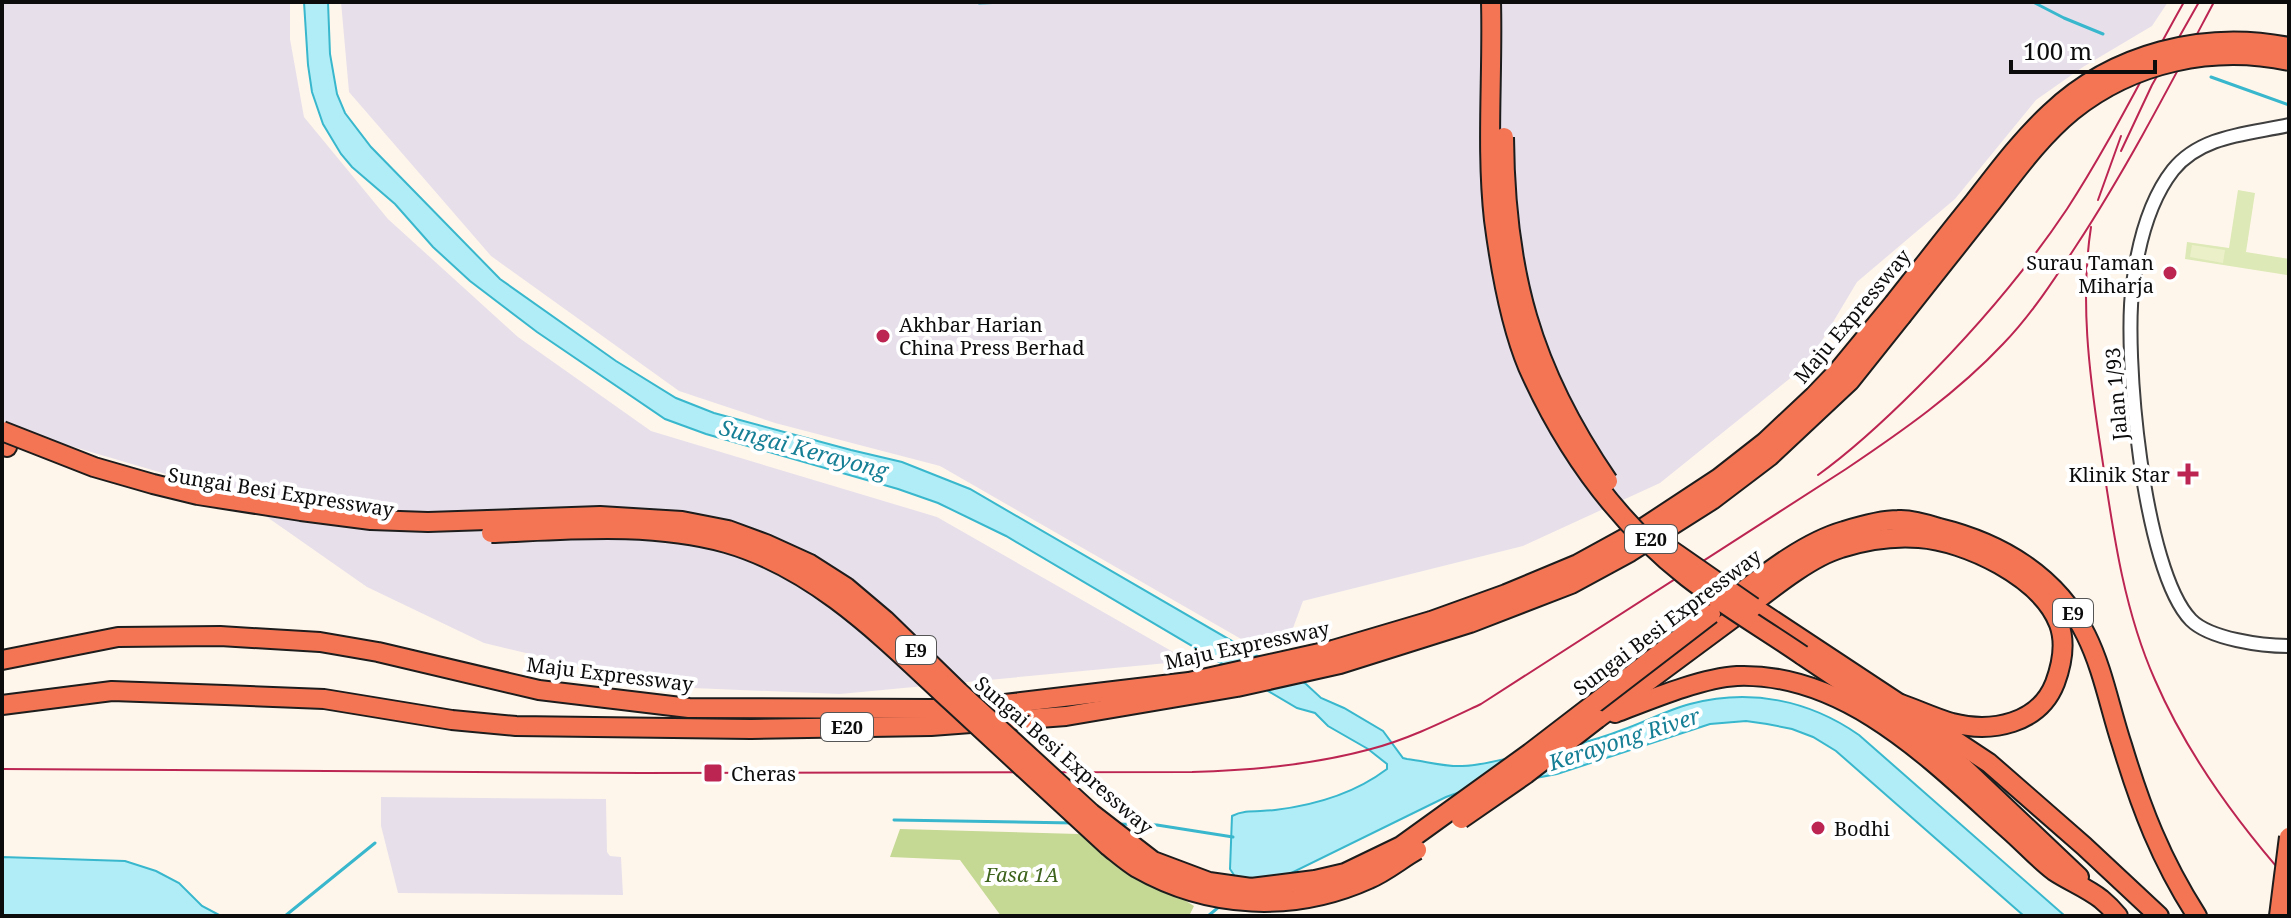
<svg xmlns="http://www.w3.org/2000/svg" width="2291" height="918" viewBox="0 0 2291 918" font-family="'Noto Serif',serif">
<style>
.industrial{fill:#e7e0eb}
.green{fill:#dde9b6}
.forest{fill:#c5d995}
.pitch{fill:#ecf0c8}
.water{fill:#b1edf6;stroke:#38b7cd;stroke-width:2}
.lines{fill:none;stroke-linecap:round;stroke-linejoin:round}
.stream{stroke:#38b7cd;stroke-width:3}
.minor-casing{stroke:#3f3f3f;stroke-width:16}
.highway-casing{stroke:#1d1d1d;stroke-width:22}
.minor{stroke:#fff;stroke-width:12}
.highway{stroke:#f47554;stroke-width:18}
.tram{stroke:#bc2552;stroke-width:2}
.highway-bridge-casing{stroke:#1d1d1d;stroke-width:22;stroke-linecap:butt}
.highway-bridge{stroke:#f47554;stroke-width:18}
.poi-dot{fill:#bc2552;stroke:#fff;stroke-width:3}
.labels{text-anchor:middle;dominant-baseline:central;stroke-width:8;stroke-linejoin:round;paint-order:stroke}
.shield{fill:#fff;stroke:#555;stroke-width:2}
.shield-label{font-size:18px;font-weight:bold;fill:#0c0c0c}
.poi-label{font-size:20px;fill:#0c0c0c;stroke:#fff;text-anchor:start}
.street-label{font-size:20px;fill:#0c0c0c;stroke:#fff}
.park-label{font-size:20px;font-style:italic;fill:#3d631d;stroke:#fff}
.water-label{font-size:22px;font-style:italic;fill:#167f96;stroke:#fff}
</style>
<rect width="100%" height="100%" fill="#fff6eb"/>
<!-- industrial -->
<g class="industrial">
<path d="M2 2H290V39L304 117 388 219 518 337 651 431 937 517 1189 661 840 694 668 687 484 643 367 587 234 494 33 435 2 421Z"/>
<path d="M341 2H2168L2152 26 2083 67 2036 100 1955 199 1857 282 1808 364 1660 483 1523 546 1303 601 1289 639 1255 647 940 466 775 423 679 391 491 256 349 92Z"/>
<path d="M381 797 606 799 607 852 610 856 621 857 623 895 398 893 381 826Z"/>
</g>
<!-- green -->
<path class="green" d="M2238 190 2255 193 2246 252 2289 259 2287 275 2185 259 2187 242 2229 248Z"/>
<!-- forest -->
<path class="forest" d="M900 829 1079 834 1194 906 1189 916H1001L960 860 890 857Z"/>
<!-- pitch -->
<path class="pitch" d="M2192 245 2225 250 2223 263 2190 257Z"/>
<!-- water -->
<g class="water">
<path d="M304 2H328L330 54 337 94 345 113 371 147 500 279 616 361 676 398 714 413 851 450 902 462 970 489 1306 684 1321 698 1344 708 1383 731 1403 758 1407 759C1425 761 1444 767 1462 766 1478 766 1494 761 1510 758 1547 751 1587 744 1622 730 1645 722 1667 710 1690 704 1750 688 1809 700 1859 735L2065 916H2024L1836 751 1813 737 1792 729 1767 724 1746 721 1710 724 1557 774 1460 792 1446 797 1273 882 1236 878 1230 869 1232 816C1245 809 1261 812 1275 810 1316 805 1354 794 1387 769V764L1368 749 1328 726 1315 713 1297 708 1006 536 938 503 898 489 706 434 665 419 537 332 470 281 433 247 395 204 352 167 341 154 323 124 312 92 308 65Z"/>
<path d="M2 857 125 861 156 871 179 883 202 906 221 916H2Z"/>
</g>
<g class="lines">
<!-- stream -->
<g class="stream">
<path d="M947 2H950"/>
<path d="M2033 2 2064 18 2103 34"/>
<path d="M979 3 1007 2"/>
<path d="M2211 77 2289 105"/>
<path d="M894 820 1074 823"/>
<path d="M1117 824 1157 825 1233 837"/>
<path d="M285 916 375 843"/>
<path d="M1208 916 1220 906"/>
</g>
<defs>
<path id="minor" d="M2289 125C2249 134 2201 135 2173 170 2148 202 2138 245 2133 284 2123 352 2143 571 2191 620 2210 639 2262 646 2289 646"/>
<g id="highway">
<path d="M2 445 7 447"/>
<path d="M1726 604C1760 578 1802 543 1844 531 1860 526 1881 520 1898 520 1911 519 1927 524 1939 528 2001 543 2057 576 2086 635 2103 669 2110 709 2122 745 2141 808 2161 860 2197 916"/>
<path d="M1753 607 1989 763 2084 846 2159 916"/>
<path d="M1802 655 1920 734 1963 767 2079 877"/>
<path d="M2 660 118 637 220 636 320 642 378 652 539 690 689 708 933 709 1005 704 1189 682 1333 650 1431 621 1506 594 1578 564 1640 530 1719 478 1765 442 1814 396 1838 371 1894 303"/>
<path d="M2 705 112 691 225 695 324 699 452 720 516 726 751 729 931 726 1066 716 1237 687 1340 664 1470 623 1571 584 1630 552 1712 500 1770 456 1850 381 1901 317"/>
<path d="M1615 713C1649 700 1701 678 1737 676 1847 672 1933 762 2009 830 2024 843 2038 859 2054 871 2069 881 2087 888 2101 899 2107 904 2113 910 2118 916"/>
<path d="M1597 719C1646 683 1695 646 1744 610 1770 590 1810 557 1841 548 1866 540 1893 536 1919 538 1965 541 2041 577 2059 624 2066 643 2062 664 2055 683 2039 724 1992 733 1952 723 1935 718 1918 710 1901 704"/>
</g>
</defs>
<!-- minor casing -->
<use href="#minor" class="minor-casing"/>
<!-- highway casing -->
<use href="#highway" class="highway-casing"/>
<!-- minor -->
<use href="#minor" class="minor"/>
<!-- highway -->
<use href="#highway" class="highway"/>
<!-- tram -->
<g class="tram">
<path d="M2121 151 2152 85 2199 2"/>
<path d="M2098 200 2121 136"/>
<path d="M2091 227C2080 299 2089 372 2100 444 2112 523 2122 606 2155 680 2187 754 2236 821 2289 881"/>
<path d="M1818 475C1854 449 1887 418 1918 387 1974 331 2023 275 2067 209 2110 143 2145 71 2184 2"/>
<path d="M2 769 641 773 1192 772C1253 770 1312 765 1371 749 1409 739 1445 721 1481 704L1846 469C1901 432 1957 393 2003 344 2031 315 2054 280 2076 246 2127 168 2170 85 2214 2"/>
</g>
<defs>
<g id="highway-bridge">
<path d="M1491 2C1493 74 1486 148 1494 220 1500 266 1510 324 1528 367 1564 448 1617 522 1687 577 1723 605 1764 629 1802 655"/>
<path d="M1504 137C1505 272 1531 369 1608 481"/>
<path d="M1894 303C1921 269 1947 235 1974 202 1998 171 2021 140 2050 113 2113 53 2204 30 2289 47"/>
<path d="M1901 317C1930 280 1959 244 1988 207 2014 174 2039 138 2072 111 2133 62 2213 45 2289 61"/>
<path d="M2 431 94 467 153 484 198 495 301 511 371 520 428 522 600 516 682 521 728 530 766 544 810 564 846 587 885 620 959 692 1091 813 1153 861 1209 882 1251 888 1315 880 1345 873 1401 846 1530 753 1711 614"/>
<path d="M491 533C568 530 650 522 726 543 817 569 884 639 952 702 1004 750 1056 798 1108 846 1117 853 1127 862 1137 868 1209 909 1294 913 1369 879 1386 872 1401 859 1417 850"/>
<path d="M1671 550 1753 607"/>
<path d="M1461 819 1526 774 1597 719"/>
<path d="M2279 916 2289 837"/>
</g>
</defs>
<!-- highway-bridge casing -->
<use href="#highway-bridge" class="highway-bridge-casing"/>
<!-- highway-bridge -->
<use href="#highway-bridge" class="highway-bridge"/>
</g>
<!-- markers -->
<g class="poi-dot">
<circle cx="2170" cy="273" r="8"/>
<circle cx="883" cy="336" r="8"/>
<path d="M2184 462h8v8h8v8h-8v8h-8v-8h-8v-8h8z"/>
<rect x="703" y="763" width="20" height="20" rx="4"/>
<circle cx="1818" cy="828" r="8"/>
</g>
<g class="labels">
<!-- shield labels -->
<g class="shield">
<rect x="1625" y="525" width="52" height="28" rx="6"/>
<rect x="2053" y="599" width="40" height="28" rx="6"/>
<rect x="896" y="636" width="40" height="28" rx="6"/>
<rect x="821" y="713" width="52" height="28" rx="6"/>
</g>
<g class="shield-label">
<text x="1651" y="539">E20</text>
<text x="2073" y="613">E9</text>
<text x="916" y="650">E9</text>
<text x="847" y="727">E20</text>
</g>
<!-- poi labels -->
<g class="poi-label">
<text x="2154" y="262" text-anchor="end">Surau Taman<tspan x="2154" dy="23">Miharja</tspan></text>
<text x="899" y="324">Akhbar Harian<tspan x="899" dy="23">China Press Berhad</tspan></text>
<text x="2170" y="474" text-anchor="end">Klinik Star</text>
<text x="731" y="773">Cheras</text>
<text x="1834" y="828">Bodhi</text>
</g>
<!-- street labels -->
<g class="street-label">
<text transform="translate(1852 316) rotate(-50)">Maju Expressway</text>
<text transform="translate(2116 394) rotate(-95)">Jalan 1/93</text>
<text transform="translate(281 492) rotate(9)">Sungai Besi Expressway</text>
<text transform="translate(1667 622) rotate(-37)">Sungai Besi Expressway</text>
<text transform="translate(1247 645) rotate(-12)">Maju Expressway</text>
<text transform="translate(610 674) rotate(7)">Maju Expressway</text>
<text transform="translate(1064 755) rotate(41)">Sungai Besi Expressway</text>
</g>
<!-- park labels -->
<g class="park-label">
<text x="1022" y="874">Fasa 1A</text>
</g>
<!-- water labels -->
<g class="water-label">
<text transform="translate(804 448) rotate(15)">Sungai Kerayong</text>
<text transform="translate(1624 738) rotate(-18)">Kerayong River</text>
</g>
</g>
<!-- border -->
<rect width="2291" height="918" fill="none" stroke="#0c0c0c" stroke-width="8"/>
<!-- scale -->
<path d="M2011 60v12h144v-12" fill="none" stroke="#0c0c0c" stroke-width="4"/>
<text x="2023" y="60" font-size="24" fill="#0c0c0c" stroke="#ffffff" stroke-width="6" paint-order="stroke">100 m</text>
</svg>
